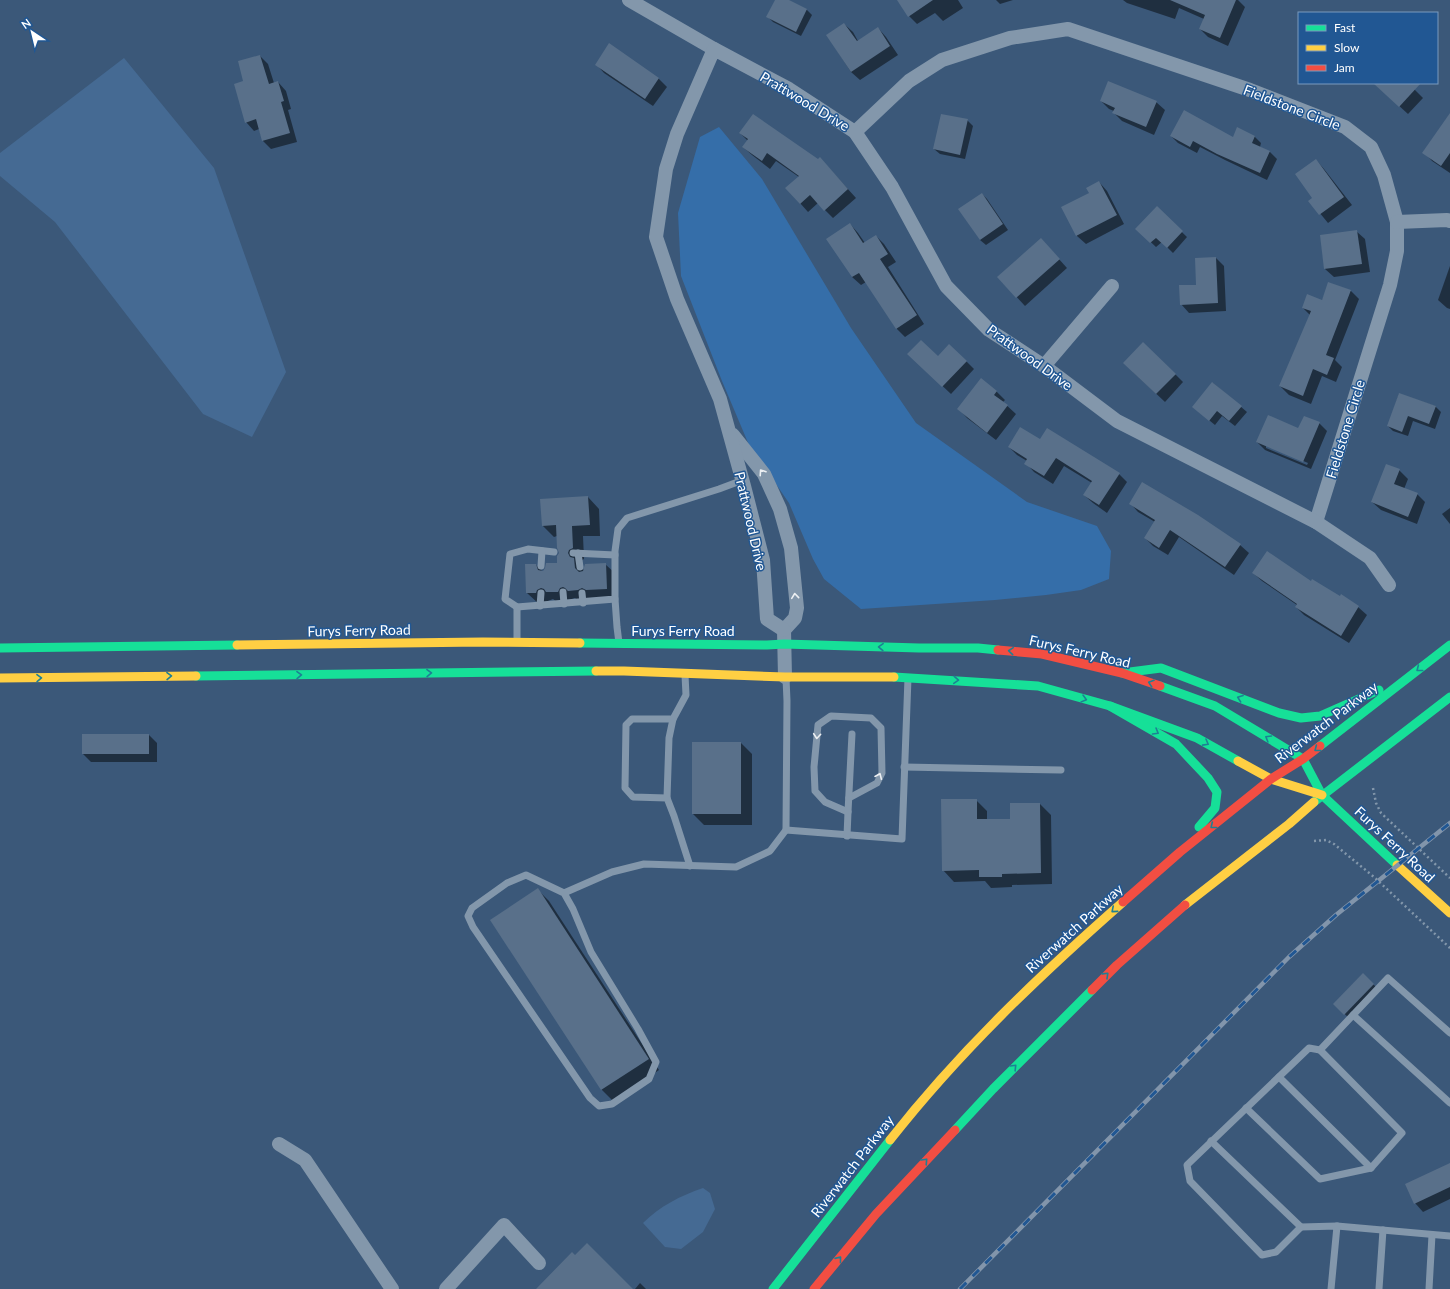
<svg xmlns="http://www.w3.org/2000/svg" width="1450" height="1289" viewBox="0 0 1450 1289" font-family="Lato,sans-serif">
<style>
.green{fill:#356ea9}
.water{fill:#456a93}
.shadow{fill:#0007;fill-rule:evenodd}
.building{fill:#59708a}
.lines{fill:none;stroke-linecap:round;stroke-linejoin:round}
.path{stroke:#8397ab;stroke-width:2.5;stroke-dasharray:2 3;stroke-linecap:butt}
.lane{stroke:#8397ab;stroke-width:7}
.street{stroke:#8397ab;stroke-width:14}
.fast{stroke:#16e098;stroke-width:9}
.slow{stroke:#ffcf43;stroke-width:9}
.jam{stroke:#f24e42;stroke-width:9}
.rail-casing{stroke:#8295ab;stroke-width:4.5}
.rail{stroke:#215793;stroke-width:3;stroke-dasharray:9;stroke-linecap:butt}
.oneway{stroke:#eceff2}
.oneway2{stroke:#1e8094}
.labels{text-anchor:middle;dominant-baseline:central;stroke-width:3;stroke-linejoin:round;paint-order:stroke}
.street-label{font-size:14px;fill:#fff;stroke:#215793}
</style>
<rect width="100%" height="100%" fill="#3b5879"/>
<!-- green -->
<path class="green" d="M719 127 762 179 851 328 916 423 1027 502 1097 526 1111 551 1109 579 1081 590 1046 595 995 600 861 609 824 579 813 559 789 503 749 445 722 381 681 276 678 213 700 137Z"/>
<!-- water -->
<g class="water">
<path d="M124 58 214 168 286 372 252 437 203 414 55 222 0 176V153Z"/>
<path d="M703 1188 710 1193 715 1209 703 1232 681 1249 665 1247 643 1223C660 1206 680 1196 703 1188Z"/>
</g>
<!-- shadow -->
<g class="shadow">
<path d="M776 0H786L807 10 812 15 801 36 773 22 768 17Z"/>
<path d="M898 0H958L963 8 943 21 935 13 917 24 909 16Z"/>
<path d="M996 0H1013L1000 4Z"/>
<path d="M1123 0H1238L1245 7 1228 46 1208 37 1200 29 1204 19 1179 8 1175 19 1127 3Z"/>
<path d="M844 24 853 32 858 41 878 28 886 37 898 55 860 80 851 72 827 35Z"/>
<path d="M260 56 268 64 274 83 278 82 286 91 291 109 288 110 297 142 271 149 263 141 259 129 254 131 246 122 245 82Z"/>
<path d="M596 64 658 78 667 87 653 106 604 73Z"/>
<path d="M1374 83H1408L1423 98 1408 114Z"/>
<path d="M1101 101 1156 102 1165 110 1154 135 1122 121 1114 113V111L1109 109Z"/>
<path d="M967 120 973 126 965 159 940 154 934 149Z"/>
<path d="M1450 122V173L1432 161 1424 152Z"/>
<path d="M740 133 828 167 856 198 833 218 818 203 808 212 800 203 799 177 776 161 770 169 752 155 743 147 748 141Z"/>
<path d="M1171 136 1233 138 1254 136 1261 143 1260 147 1270 152 1277 159 1267 180 1225 160 1200 147 1197 153 1178 143Z"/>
<path d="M1316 160 1324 169 1352 205 1328 223 1310 201 1314 198Z"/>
<path d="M1099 182 1107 191 1124 224 1086 244 1077 236 1063 208 1090 193Z"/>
<path d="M982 194 987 199 1008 230 986 245 980 240Z"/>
<path d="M1157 208 1187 237 1173 253 1162 242 1156 247 1137 229Z"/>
<path d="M850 224 858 233 865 243 876 236 884 244 896 262 888 267 924 324 905 337 896 328 866 282 861 285 852 277Z"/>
<path d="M1356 231 1365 239 1370 272 1334 277 1325 269 1321 236Z"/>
<path d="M1049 248 1067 268 1025 306 998 277Z"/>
<path d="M1216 258 1224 266 1226 311 1189 313 1181 304 1197 286Z"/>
<path d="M1450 266V309L1447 308 1438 300Z"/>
<path d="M1329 283 1351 291 1359 299 1335 360 1342 367 1336 382 1322 376 1311 404 1289 395 1280 386 1310 315 1303 308 1322 301Z"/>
<path d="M966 361 974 369 951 394 917 362Z"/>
<path d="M1133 372 1175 374 1183 382 1165 402Z"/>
<path d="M1213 383 1247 412 1235 426 1222 416 1215 425 1193 407Z"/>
<path d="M996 391 1005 400 1003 402 1016 414 996 440 967 418 959 409Z"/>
<path d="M1399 394 1435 406 1441 412 1435 429 1413 421 1408 436 1393 431 1388 426Z"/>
<path d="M1319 423 1327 431 1311 469 1265 450 1257 442ZM1266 445 1308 463 1307 465 1266 448Z"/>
<path d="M1040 441 1119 474 1127 482 1107 513 1093 503 1084 495 1092 483 1064 466 1053 484 1034 472 1026 463 1027 461 1017 455 1009 447Z"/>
<path d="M1399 470 1408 479 1404 489 1417 494 1425 502 1417 524 1381 510 1372 502Z"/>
<path d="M588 497 599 509 600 536H583L584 559 580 561 579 565 584 570 605 564 617 575 618 600 580 602 575 598 558 603 553 599 548 601 547 604H539L527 593 536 565 543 572 558 564 560 553 557 536 554 537 542 525Z"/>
<path d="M1130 503 1198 516 1240 545 1249 553 1234 575 1179 537 1168 555 1153 546 1145 538 1155 522 1138 512Z"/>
<path d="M1450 508V524L1442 514Z"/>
<path d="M1253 573 1311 582 1358 607 1367 615 1349 643 1304 615 1296 607 1297 605 1262 581Z"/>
<path d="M149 735 157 743V762H91L83 754Z"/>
<path d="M741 743 752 754V825H704L693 814Z"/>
<path d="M976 800 987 811V820H1011V804H1040L1051 815 1052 884 1012 885V887L991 888 985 881 954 882 943 870Z"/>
<path d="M538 890 549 901 659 1070 613 1101 601 1089Z"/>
<path d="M1363 974 1379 990 1350 1019 1334 1004Z"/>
<path d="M1450 1164V1199L1423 1212 1415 1203Z"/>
<path d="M640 1283 646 1289H635Z"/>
</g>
<!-- building -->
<g class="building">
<path d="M775 0H789L807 9 796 32 766 17Z"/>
<path d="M897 0H933L908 17Z"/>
<path d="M1170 0H1236L1220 38 1199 29 1205 15Z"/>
<path d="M844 23 857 41 878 27 890 46 851 72 826 35Z"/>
<path d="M609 43 659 78 645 99 595 65Z"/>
<path d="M260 55 269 84 278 81 284 101 281 102 290 133 262 141 256 119 245 123 234 84 243 81 238 61Z"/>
<path d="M1108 81 1157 101 1146 127 1112 113 1115 108 1100 101Z"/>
<path d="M1373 83H1421L1399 107Z"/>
<path d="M1184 110 1233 137 1237 127 1255 136 1252 143 1270 151 1260 173 1217 154 1193 141 1190 147 1170 136Z"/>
<path d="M1450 113V153L1441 166 1422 153Z"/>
<path d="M753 114 818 159 820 157 848 189 824 211 810 195 800 204 785 188 799 176 767 153 762 161 742 147 748 139 739 133Z"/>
<path d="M941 114 968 119 960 155 933 149Z"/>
<path d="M1316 159 1344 197 1319 215 1308 201 1312 198 1295 174Z"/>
<path d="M1099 181 1117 215 1076 236 1061 207 1089 193 1086 188Z"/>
<path d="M982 193 1003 224 980 240 958 209Z"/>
<path d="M1157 206 1183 231 1167 248 1156 238 1150 243 1135 229Z"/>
<path d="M850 223 863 243 876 235 888 254 880 259 917 315 896 329 859 273 852 277 826 239Z"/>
<path d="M1357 230 1362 264 1324 269 1320 235Z"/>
<path d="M1041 238 1060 259 1016 298 997 277Z"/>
<path d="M1216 257 1218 303 1180 305 1179 285H1196L1195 258Z"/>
<path d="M1328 282 1351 290 1326 355 1334 358 1327 375 1313 369 1303 396 1279 386 1311 311 1302 308 1307 294 1322 300Z"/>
<path d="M921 340 938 356 949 344 967 361 942 387 907 354Z"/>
<path d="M1143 342 1176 374 1156 394 1123 363Z"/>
<path d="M981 378 997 391 994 395 1008 405 987 433 957 409Z"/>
<path d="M1212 382 1242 406 1229 421 1217 411 1209 421 1192 407Z"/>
<path d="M1399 393 1436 406 1429 424 1408 416 1402 432 1387 426Z"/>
<path d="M1268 415 1298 428 1304 416 1320 422 1303 462 1256 442Z"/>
<path d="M1020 427 1040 439 1047 428 1120 473 1099 505 1083 495 1092 481 1056 458 1044 476 1024 464 1027 459 1008 447Z"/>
<path d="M1386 464 1400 469 1394 484 1418 493 1408 517 1371 502Z"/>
<path d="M1142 482 1198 515 1241 544 1225 567 1170 530 1159 548 1144 538 1155 520 1129 504Z"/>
<path d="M588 496 590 525 572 526 573 548 569 550 568 553 570 557 574 558 575 568 579 572 583 571 585 564 606 563 607 589 586 590 582 588 578 590 568 591 565 588 563 587 560 588 558 592H546L544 589 541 588 537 590 536 593H526L525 564H536L538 570 543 571 545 568 546 563H557V556L559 553 557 548 556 525 542 526 540 499Z"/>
<path d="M1267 551 1311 581 1312 579 1340 596 1341 594 1359 606 1341 636 1295 607 1297 604 1252 573Z"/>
<rect x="82" y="734" width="67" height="20"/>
<rect x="692" y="742" width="49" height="72"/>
<path d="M941 799H977V819H1010V803H1040L1041 873 1002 874V877H979V870L942 871Z"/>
<path d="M538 888 649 1059 601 1090 490 920Z"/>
<path d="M1363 973 1374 984 1344 1015 1333 1004Z"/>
<path d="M1450 1163V1187L1414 1204 1405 1184Z"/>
<path d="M587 1243 633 1289H536L572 1252 575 1255Z"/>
</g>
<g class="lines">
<!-- path -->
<g class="path">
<path d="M1373 788 1376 803 1381 813 1450 878"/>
<path d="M1314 841 1326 840 1334 844 1374 877 1450 948"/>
</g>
<!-- lane -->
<g class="lane">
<path d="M554 552 528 549 510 554 505 599 517 607 615 599V551L618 529 627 518 719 489 743 480"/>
<path d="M573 553 615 555"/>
<path d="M578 553 580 567"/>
<path d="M541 566 542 551"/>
<path d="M563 592 564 604"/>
<path d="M582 593 583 603"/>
<path d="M615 599 617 627 619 643"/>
<path d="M540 606 541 593"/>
<path d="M517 641V607"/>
<path d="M685 675 686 695 673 719H632L626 725 625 788 633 797 667 798 674 816 690 866"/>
<path d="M904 767 1061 770"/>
<path d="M667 798 669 738 673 719"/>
<path d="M848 812 825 802 815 791 814 767 818 725 831 716 871 718 881 728 882 773 877 783 849 798"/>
<path d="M786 830 902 839 908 678"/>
<path d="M847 836 848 812 852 734"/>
<path d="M564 893 526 875 507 883 472 908 468 916 473 927 590 1098 599 1106 612 1104 649 1079 656 1062 638 1029 591 952 573 909 564 893 612 872 644 864 736 867 770 851 786 830 787 701 786 678"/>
<path d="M1353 1015 1450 1103"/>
<path d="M1279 1077 1371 1168"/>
<path d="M1246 1108 1320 1179 1371 1168 1402 1133 1320 1050"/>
<path d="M1211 1141 1301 1227"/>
<path d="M1337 1226 1450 1236"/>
<path d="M1331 1289 1337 1226 1301 1227 1276 1252 1262 1255 1190 1181 1187 1165 1309 1048 1320 1050 1388 978 1450 1033"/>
<path d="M1379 1289 1383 1230"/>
<path d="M1429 1289 1432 1235"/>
</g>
<!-- street -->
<g class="street">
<path d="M629 0 714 49"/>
<path d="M855 132 909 81 942 60 1010 38 1068 29 1250 90 1345 127 1371 147 1384 175 1397 222V251L1390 285 1316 522"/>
<path d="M1397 222 1447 220 1450 221"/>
<path d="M1044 366 1112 286"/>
<path d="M733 435 764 474 780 509 791 548 797 608 795 618 784 630 785 677"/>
<path d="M784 630 767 619 763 560 744 486 720 399 677 299 656 237 666 169 677 134 714 49 789 89 855 132 892 187 946 286 989 330 1044 366 1117 421 1316 522 1370 558 1389 585"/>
<path d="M279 1144 305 1160 392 1289"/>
<path d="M446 1289 504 1225 539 1263"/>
</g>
<!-- fast -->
<g class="fast">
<path d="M580 643 767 645 784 644 919 648H978L998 650"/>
<path d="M0 648 237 645"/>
<path d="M1122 673 1161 668 1279 713 1301 718 1320 716 1379 690"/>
<path d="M196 676 596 671"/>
<path d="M894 677 1038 686 1110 706 1197 738 1238 761"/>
<path d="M1160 686 1215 706 1303 759 1322 795 1397 865"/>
<path d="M1110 706 1176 744 1208 778 1217 792 1215 808 1199 827"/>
<path d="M1320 746 1450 645"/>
<path d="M1314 802 1450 697"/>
<path d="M955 1130 993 1089 1092 990"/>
<path d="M773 1289 890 1140"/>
</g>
<!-- slow -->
<g class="slow">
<path d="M237 645 483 642 580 643"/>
<path d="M596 671H624L785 677H894"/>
<path d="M0 678 196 676"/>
<path d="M1238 761 1271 779 1322 795"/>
<path d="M1397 865 1450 913"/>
<path d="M1185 905 1289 824 1314 802"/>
<path d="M890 1140C959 1052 1039 976 1123 902"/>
</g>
<!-- jam -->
<g class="jam">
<path d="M998 650 1042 654 1122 673 1160 686"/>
<path d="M1123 902 1180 852 1271 779 1303 759 1320 746"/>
<path d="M1092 990 1117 965 1185 905"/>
<path d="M814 1289 876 1214 955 1130"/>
</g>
<defs>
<path id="rail" d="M960 1289 1289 957 1336 915 1450 823"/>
</defs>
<!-- rail casing -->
<use href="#rail" class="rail-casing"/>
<!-- rail -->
<use href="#rail" class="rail"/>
</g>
<!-- one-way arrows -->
<defs><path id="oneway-chevron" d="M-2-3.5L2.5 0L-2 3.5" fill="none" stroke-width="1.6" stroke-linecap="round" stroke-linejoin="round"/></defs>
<g class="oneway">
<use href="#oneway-chevron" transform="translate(762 472) rotate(-124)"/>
<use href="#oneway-chevron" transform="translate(795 596) rotate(-96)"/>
<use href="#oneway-chevron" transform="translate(817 736) rotate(95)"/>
<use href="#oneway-chevron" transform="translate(879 776) rotate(-67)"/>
</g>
<g class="oneway2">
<use href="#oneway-chevron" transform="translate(881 647) rotate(-178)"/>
<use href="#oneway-chevron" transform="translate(1011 651) rotate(-175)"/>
<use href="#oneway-chevron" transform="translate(1419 669) rotate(142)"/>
<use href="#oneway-chevron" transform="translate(429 673) rotate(-1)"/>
<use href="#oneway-chevron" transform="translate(299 675) rotate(-1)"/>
<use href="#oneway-chevron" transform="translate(169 676) rotate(-1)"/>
<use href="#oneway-chevron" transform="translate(39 678) rotate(-1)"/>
<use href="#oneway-chevron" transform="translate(956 680) rotate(4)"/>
<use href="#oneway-chevron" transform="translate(1151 683) rotate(-161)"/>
<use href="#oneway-chevron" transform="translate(1240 698) rotate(-160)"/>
<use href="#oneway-chevron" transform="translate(1084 699) rotate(15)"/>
<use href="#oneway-chevron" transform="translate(1156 732) rotate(30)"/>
<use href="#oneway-chevron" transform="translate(1268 738) rotate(-149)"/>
<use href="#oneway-chevron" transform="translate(1206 743) rotate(29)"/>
<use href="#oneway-chevron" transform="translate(1317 749) rotate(142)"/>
<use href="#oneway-chevron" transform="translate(1213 826) rotate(141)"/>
<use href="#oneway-chevron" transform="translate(1114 910) rotate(139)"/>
<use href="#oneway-chevron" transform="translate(1106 975) rotate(-44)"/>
<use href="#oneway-chevron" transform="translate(1014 1067) rotate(-46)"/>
<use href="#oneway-chevron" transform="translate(925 1161) rotate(-47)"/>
<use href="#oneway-chevron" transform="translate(839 1259) rotate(-51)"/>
</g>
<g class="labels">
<!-- street labels -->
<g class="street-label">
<text transform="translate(805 101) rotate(31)">Prattwood Drive</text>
<text transform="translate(1292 107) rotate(21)">Fieldstone Circle</text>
<text transform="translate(1030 357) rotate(36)">Prattwood Drive</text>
<text transform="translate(1345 429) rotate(-73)">Fieldstone Circle</text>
<text transform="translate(751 521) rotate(77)">Prattwood Drive</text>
<text transform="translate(359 630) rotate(-1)">Furys Ferry Road</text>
<text x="683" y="630">Furys Ferry Road</text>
<text transform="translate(1080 651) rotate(13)">Furys Ferry Road</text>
<text transform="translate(1326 722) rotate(-37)">Riverwatch Parkway</text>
<text transform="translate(1395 844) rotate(43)">Furys Ferry Road</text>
<text transform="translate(1074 928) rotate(-42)">Riverwatch Parkway</text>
<text transform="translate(852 1166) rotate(-52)">Riverwatch Parkway</text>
</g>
</g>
<!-- legend -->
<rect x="1298" y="12" width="140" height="72" fill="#215793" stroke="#7a9abe"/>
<rect x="1306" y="25" width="20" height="6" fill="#16e098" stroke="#7a9abe"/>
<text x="1334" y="32" font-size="12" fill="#ffffff">Fast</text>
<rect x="1306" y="45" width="20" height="6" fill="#ffcf43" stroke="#7a9abe"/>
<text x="1334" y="52" font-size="12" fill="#ffffff">Slow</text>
<rect x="1306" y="65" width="20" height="6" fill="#f24e42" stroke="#7a9abe"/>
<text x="1334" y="72" font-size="12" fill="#ffffff">Jam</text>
<!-- north arrow -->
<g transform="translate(32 32) rotate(325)" stroke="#215793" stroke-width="3" paint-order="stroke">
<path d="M0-3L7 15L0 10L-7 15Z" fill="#ffffff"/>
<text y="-6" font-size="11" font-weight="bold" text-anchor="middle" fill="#ffffff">N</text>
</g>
</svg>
